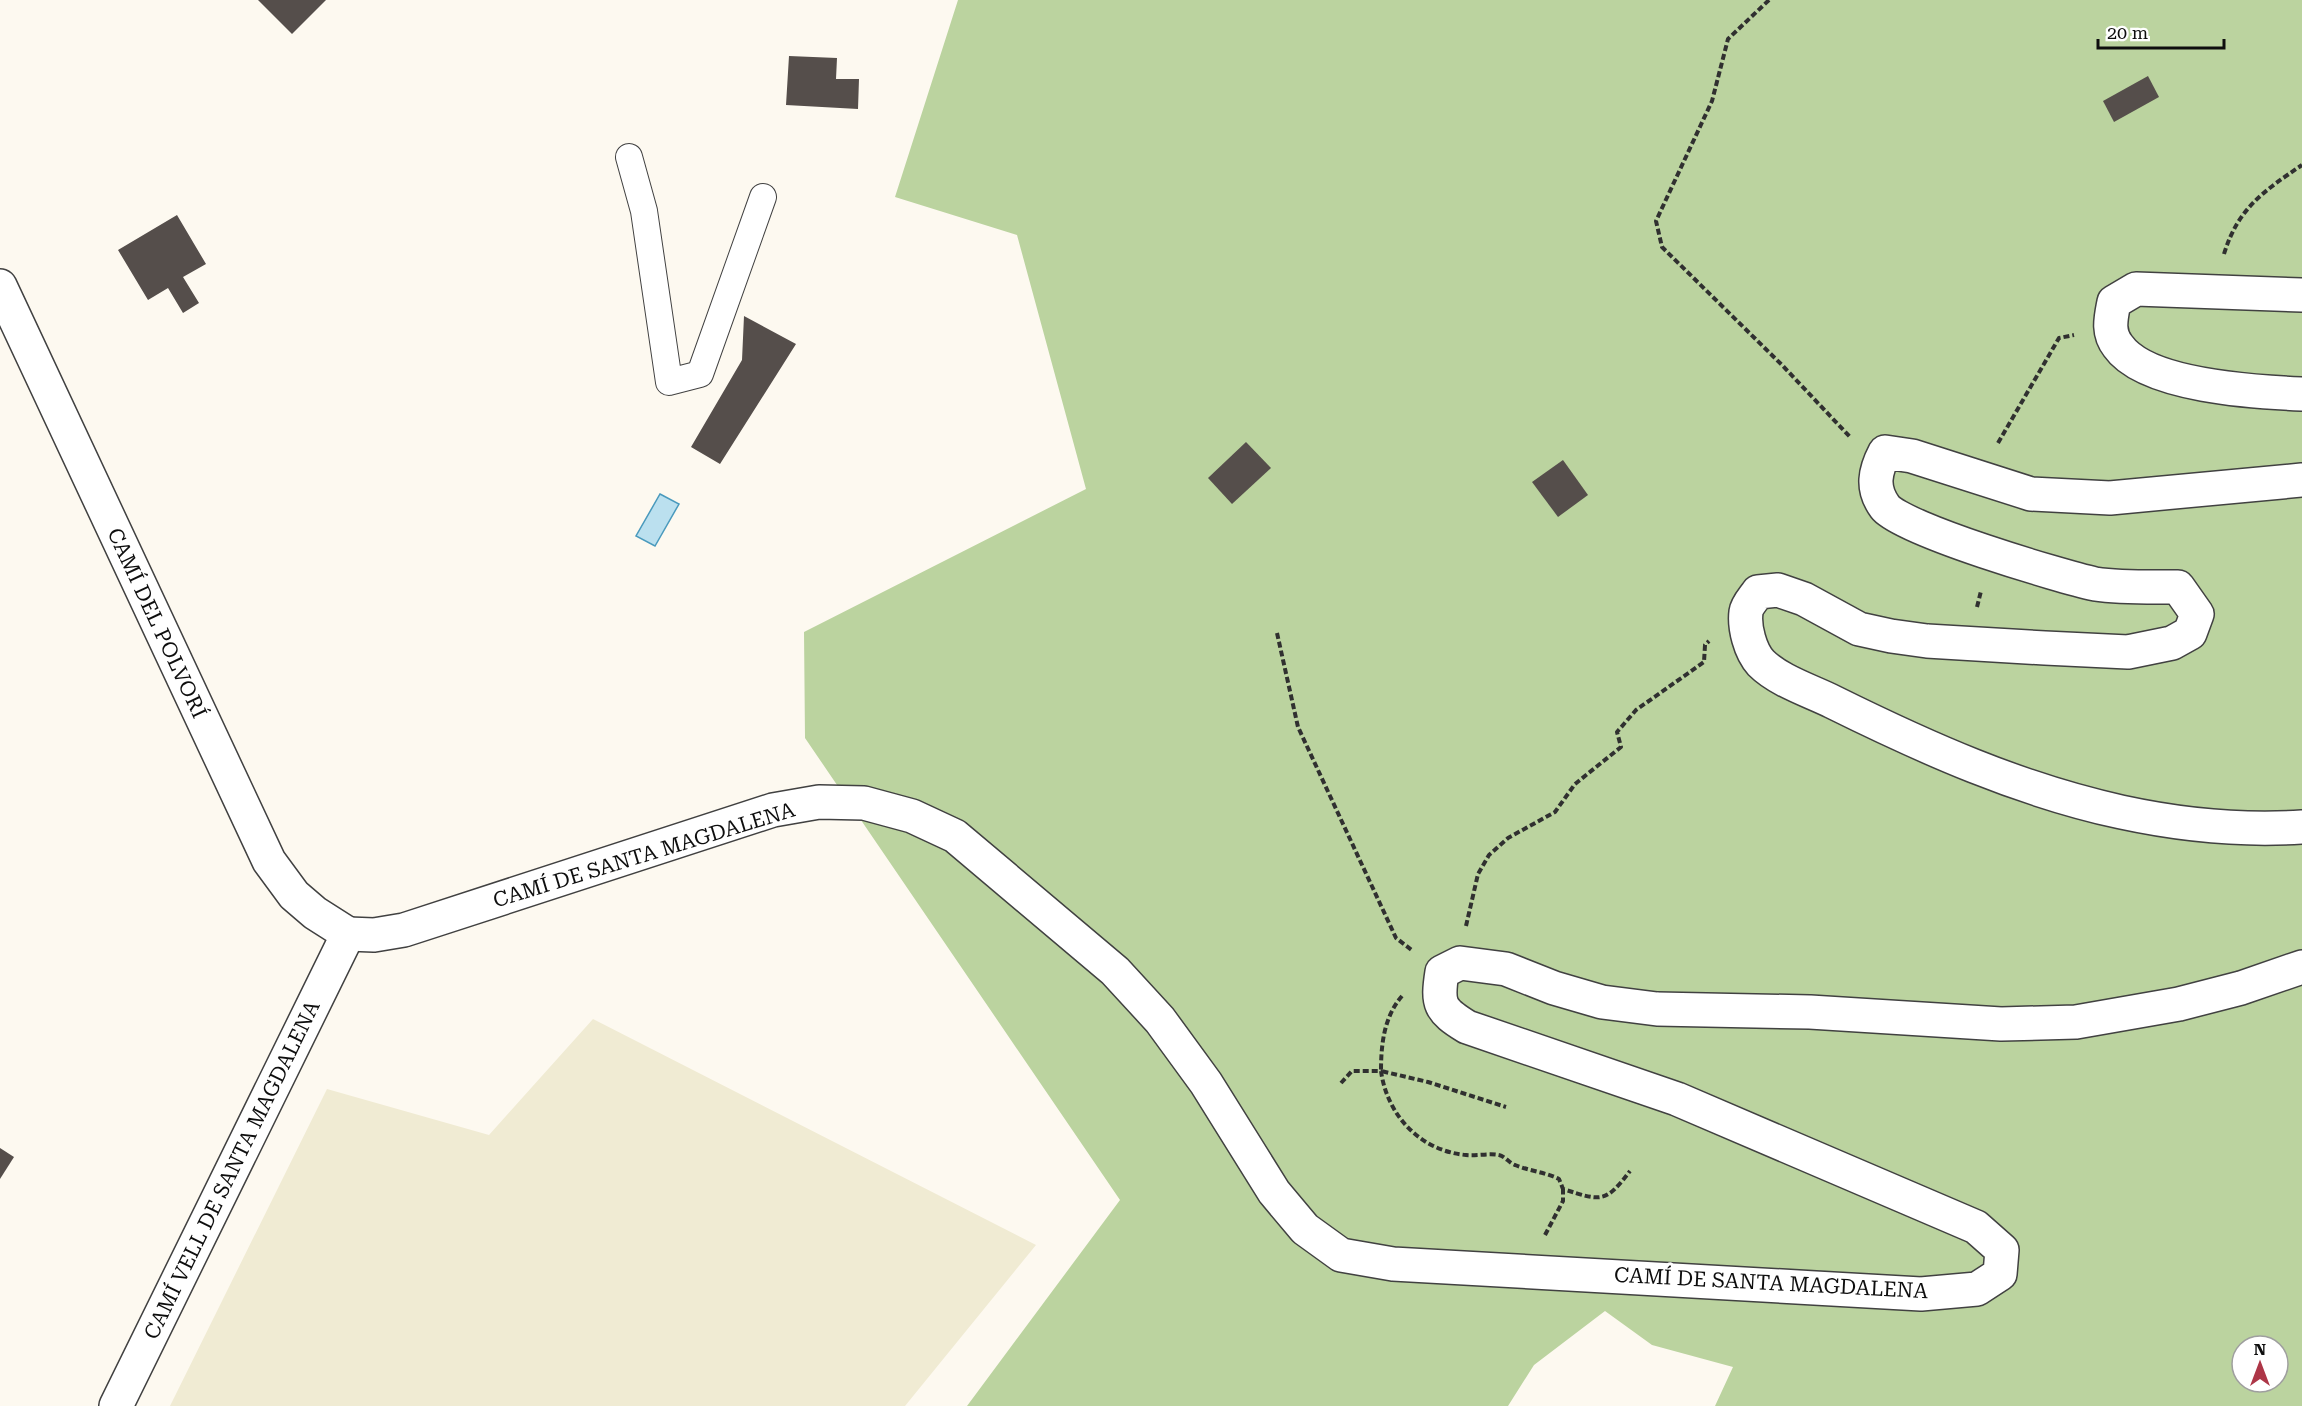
<svg xmlns="http://www.w3.org/2000/svg" width="2302" height="1406" viewBox="0 0 2302 1406" font-family="'Roboto Serif',serif">
<style>
.farmland{fill:#f0ebd3}
.forest{fill:#bbd39f;fill-rule:evenodd}
.water{fill:#bbe0ef;stroke:#4a9abd;stroke-width:1.5}
.building{fill:#554e4b}
.lines{fill:none;stroke-linecap:round;stroke-linejoin:round}
.service-casing{stroke:#414141;stroke-width:28}
.minor-casing{stroke:#414141;stroke-width:36}
.path{stroke:#303030;stroke-width:4;stroke-dasharray:6 3;stroke-linecap:butt}
.service{stroke:#fff;stroke-width:26}
.minor{stroke:#fff;stroke-width:33}
.labels{text-anchor:middle;dominant-baseline:central;stroke-width:6;stroke-linejoin:round;paint-order:stroke}
.street-label{font-size:21px;fill:#0e0e0e;stroke:#fff}
</style>
<rect width="100%" height="100%" fill="#fdf9f0"/>
<!-- farmland -->
<path class="farmland" d="M593 1019 1036 1245 905 1406H170L327 1089 489 1135Z"/>
<!-- forest -->
<path class="forest" d="M958 0H2302V1406H1715L1733 1367 1652 1345 1605 1311 1534 1365 1508 1406H967L1120 1200 805 738 804 632 1086 489 1017 235 895 197ZM2242 1346H2278V1382H2242Z"/>
<!-- water -->
<path class="water" d="M660 494 679 504 655 546 636 536Z"/>
<!-- building -->
<g class="building">
<path d="M258 0H326L292 34Z"/>
<path d="M789 56 837 58 836 79H859L858 109 786 105Z"/>
<path d="M2148 76 2159 97 2114 122 2103 101Z"/>
<path d="M177 215 206 264 183 277 199 303 183 313 168 288 148 300 118 250Z"/>
<path d="M744 316 796 344 720 464 691 447 742 360Z"/>
<path d="M1246 442 1271 468 1232 504 1208 478Z"/>
<path d="M1563 460 1588 495 1558 517 1532 482Z"/>
<path d="M0 1148 14 1157 0 1179Z"/>
</g>
<g class="lines">
<defs>
<path id="service" d="M629 157 644 211 669 382 700 374 763 197"/>
<g id="minor">
<path d="M0 286 269 861 294 895 315 913 348 934"/>
<path d="M2302 295 2136 289 2114 302C2111 318 2107 332 2118 346 2146 386 2256 392 2302 394"/>
<path d="M2302 480 2110 498 2031 494 1912 456 1885 452C1875 471 1871 488 1885 507 1901 529 2063 577 2095 584 2122 588 2151 587 2178 587L2197 614 2190 633 2172 643 2128 652 2045 648 1927 641 1891 636 1859 629 1804 599 1778 590 1758 592C1754 598 1747 605 1746 612 1744 627 1750 651 1761 663 1779 681 1811 691 1833 702 1926 748 2020 790 2121 812 2181 825 2241 831 2302 827"/>
<path d="M348 934 374 935 404 930 773 810 819 802 864 803 912 816 955 836 1115 971 1160 1020 1206 1083 1274 1192 1305 1229 1341 1255 1393 1264 1921 1294 1977 1289 2000 1274 2002 1250 1976 1227 1677 1099 1467 1027C1439 1010 1437 1004 1442 972L1460 963 1506 969 1554 988 1602 1002 1657 1009 1810 1012 2001 1024 2076 1022 2179 1004 2241 988 2302 967"/>
<path d="M116 1406 348 934"/>
</g>
</defs>
<!-- service casing -->
<use href="#service" class="service-casing"/>
<!-- minor casing -->
<use href="#minor" class="minor-casing"/>
<!-- path -->
<g class="path">
<path d="M1769 0 1728 39 1712 101 1656 221 1662 247 1782 365 1851 438"/>
<path d="M2224 254C2238 208 2264 191 2302 165"/>
<path d="M1998 443 2059 338 2074 335"/>
<path d="M1977 607 1981 591"/>
<path d="M1277 633 1298 727 1396 938 1413 951"/>
<path d="M1466 926 1478 874 1489 855 1508 838 1555 812 1575 784 1621 747 1617 732 1636 710 1704 662 1705 645 1709 641"/>
<path d="M1402 996C1384 1017 1381 1044 1381 1071L1428 1082 1506 1107"/>
<path d="M1341 1083 1352 1071H1381C1387 1115 1420 1151 1466 1155 1477 1156 1489 1153 1499 1155 1505 1156 1509 1163 1515 1165 1529 1171 1545 1172 1559 1179L1563 1189C1601 1201 1605 1204 1630 1171"/>
<path d="M1545 1235 1563 1201V1189"/>
</g>
<!-- service -->
<use href="#service" class="service"/>
<!-- minor -->
<use href="#minor" class="minor"/>
</g>
<g class="labels">
<!-- street labels -->
<g class="street-label">
<text transform="translate(157 623) rotate(65)">CAMÍ DEL POLVORÍ</text>
<text transform="translate(644 855) rotate(-17)">CAMÍ DE SANTA MAGDALENA</text>
<text transform="translate(232 1170) rotate(-64)">CAMÍ VELL DE SANTA MAGDALENA</text>
<text transform="translate(1771 1283) rotate(3)">CAMÍ DE SANTA MAGDALENA</text>
</g>
</g>
<!-- north arrow -->
<g transform="translate(2260 1364)"><circle r="28" fill="#ffffff" stroke="#9f9f9f" stroke-width="1.5"/>
<path d="M0-4.5L10 22L0 15L-10 22Z" fill="#ad3647"/>
<text y="-9" font-size="16" font-weight="bold" text-anchor="middle" fill="#0e0e0e">N</text>
</g>
<!-- scale -->
<path d="M2098 39v9h126v-9" fill="none" stroke="#0e0e0e" stroke-width="3"/>
<text x="2107" y="39" font-size="18" fill="#0e0e0e" stroke="#ffffff" stroke-width="4.5" paint-order="stroke">20 m</text>
</svg>
